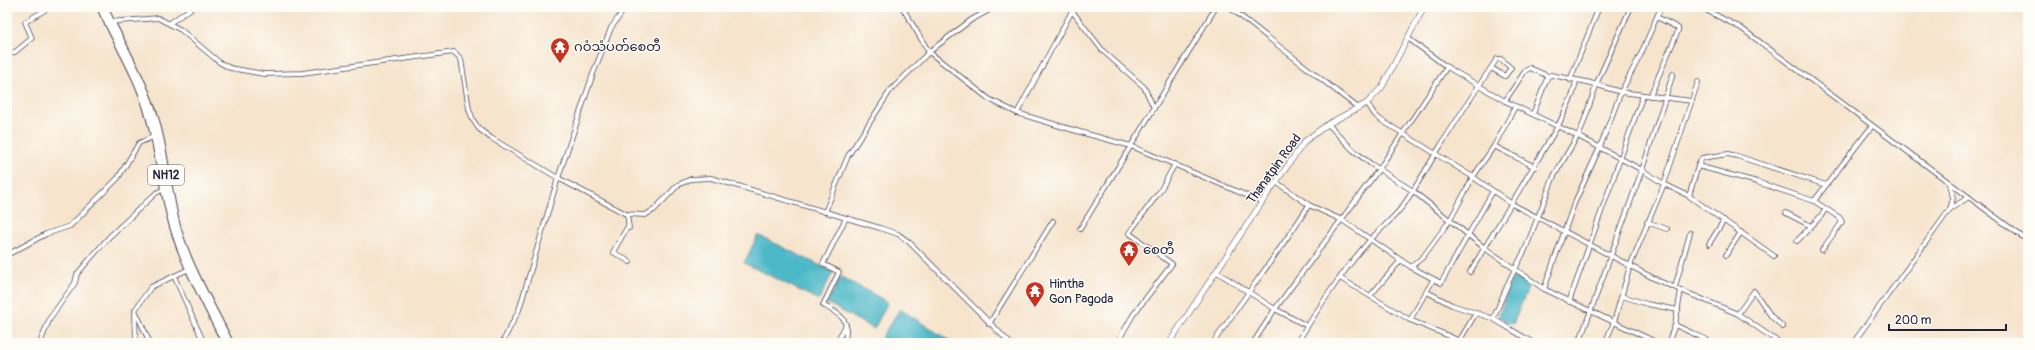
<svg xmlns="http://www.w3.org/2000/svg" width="2035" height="350" viewBox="0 0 2035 350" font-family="Pangolin,'Noto Sans Myanmar',sans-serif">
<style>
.water{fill:#4cb8c8;stroke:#376d82}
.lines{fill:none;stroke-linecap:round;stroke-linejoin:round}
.minor-casing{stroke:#423f51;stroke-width:5.5}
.major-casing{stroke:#423f51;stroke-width:6}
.highway-casing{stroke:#423f51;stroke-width:8}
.minor{stroke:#fff;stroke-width:4}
.major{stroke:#fff;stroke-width:5}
.highway{stroke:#fff;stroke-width:6}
.labels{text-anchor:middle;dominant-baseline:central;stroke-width:3;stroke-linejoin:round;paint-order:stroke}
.shield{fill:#fdfcf7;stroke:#646373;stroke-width:1}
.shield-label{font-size:12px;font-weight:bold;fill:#22223b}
.poi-label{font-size:13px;fill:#22223b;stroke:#fdfcf7;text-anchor:start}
.street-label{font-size:13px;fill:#22223b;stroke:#fdfcf7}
</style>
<rect width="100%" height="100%" fill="#fdfcf7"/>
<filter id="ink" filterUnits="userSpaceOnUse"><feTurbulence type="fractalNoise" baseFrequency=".025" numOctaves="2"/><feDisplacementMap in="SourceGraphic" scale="8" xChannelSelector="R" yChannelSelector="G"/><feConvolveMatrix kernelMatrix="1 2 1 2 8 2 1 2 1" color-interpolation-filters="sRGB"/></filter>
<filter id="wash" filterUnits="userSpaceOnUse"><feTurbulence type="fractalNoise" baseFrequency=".012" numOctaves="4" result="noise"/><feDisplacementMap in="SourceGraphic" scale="16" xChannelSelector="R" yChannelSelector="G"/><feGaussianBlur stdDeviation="0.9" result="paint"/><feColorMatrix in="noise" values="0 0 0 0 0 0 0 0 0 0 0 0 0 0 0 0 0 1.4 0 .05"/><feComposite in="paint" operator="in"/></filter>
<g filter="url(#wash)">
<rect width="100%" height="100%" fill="#f6e4cc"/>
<!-- water -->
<g class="water">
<path d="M758 235 833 272 819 300 744 263Z"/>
<path d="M1517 276 1530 283 1513 324 1498 318 1511 280Z"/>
<path d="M841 277 888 302 874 329 827 303Z"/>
<path d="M900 309 953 343H889L881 338Z"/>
</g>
</g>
<g filter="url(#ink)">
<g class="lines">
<defs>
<g id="minor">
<path d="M995 7 971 20 929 52 989 99 1017 113 1080 132 1131 146 1262 202"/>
<path d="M1229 7 1357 107"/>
<path d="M1700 7 1741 28 2028 241"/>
<path d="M109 22 158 18 181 30 219 62 230 68 264 74 302 73 454 52 461 59 469 109 473 120 479 129 491 138 558 178 626 214 645 215 654 210 678 185 691 179 711 178 880 228 898 234 909 242 1010 343"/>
<path d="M170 23 193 7"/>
<path d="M1409 39 1447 67 1505 101 1578 136 1642 170 1664 184 1689 196 1774 256"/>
<path d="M7 54 15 52 32 38 25 22 50 7"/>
<path d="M1570 80 1599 7"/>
<path d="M1650 96 1678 31V28L1657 17"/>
<path d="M1505 101 1525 71 1530 68 1548 76 1551 75 1587 82 1621 92 1692 101"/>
<path d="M1367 103 1375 115 1381 120 1473 177 1512 204 1659 281 1738 314 1780 343"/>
<path d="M1017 113 1072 11 1103 51 1144 87 1154 108"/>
<path d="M1533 114 1548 76"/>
<path d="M1328 124 1353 150 1371 164 1413 191 1486 249 1544 289 1658 343"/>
<path d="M1494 146 1535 167"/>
<path d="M1698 166 1757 182 1814 201 1872 126"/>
<path d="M1276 182 1309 205 1342 220 1411 267 1441 283 1493 191"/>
<path d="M1689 196 1698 166 1702 158 1728 154 1737 156 1826 185"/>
<path d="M1814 201 1840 218 1842 222 1822 250"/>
<path d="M1950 209 1969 197"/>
<path d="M825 212 848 156 890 91 929 52 902 7"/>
<path d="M1786 213 1811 226"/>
<path d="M627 214 629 228"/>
<path d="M1647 222 1667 229"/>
<path d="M628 226 613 252 630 262"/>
<path d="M1080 229 1216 7"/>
<path d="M1797 241 1821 216 1825 210"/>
<path d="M1709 244 1724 220"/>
<path d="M7 255 46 234 70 226 118 178 139 143 155 136"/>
<path d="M1726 255 1741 232"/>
<path d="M1411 267 1423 257 1450 220 1473 177 1494 146 1515 107"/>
<path d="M1217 272 1275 309 1307 326"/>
<path d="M1470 272 1558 126 1573 94 1576 81"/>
<path d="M174 276 204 343"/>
<path d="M1340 278 1410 320 1433 280"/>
<path d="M1675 287 1690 233"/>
<path d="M1544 289 1574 204 1600 147 1621 92 1641 54 1661 7"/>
<path d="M1427 292 1452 305 1494 319"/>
<path d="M1370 296 1401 260"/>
<path d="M1622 296 1647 304 1678 310"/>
<path d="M1569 302 1643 95"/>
<path d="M135 313 136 343"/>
<path d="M1738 314 1754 291 1771 316 1783 327"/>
<path d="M1410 320 1449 336 1463 343"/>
<path d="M989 324 1053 221"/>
<path d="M1675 325 1707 340"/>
<path d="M40 343 50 318 75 283 77 274 109 237 156 193 164 189"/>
<path d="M150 343 135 310 151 287 191 268"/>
<path d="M502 343 519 310 558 178 593 74 611 28 626 7"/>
<path d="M836 343 846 325"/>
<path d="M844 343C851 319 842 316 823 305L839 272 823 264 846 218"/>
<path d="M1117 343 1133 315 1172 264 1129 233 1160 191 1175 164"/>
<path d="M1213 343C1245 296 1279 252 1309 205"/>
<path d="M1253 343 1275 309 1379 169 1447 67"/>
<path d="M1297 343C1319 307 1342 271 1371 239 1381 228 1393 219 1402 207 1415 189 1425 171 1436 153 1456 121 1476 89 1497 59H1501L1511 68 1505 76 1491 68"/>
<path d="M1458 343 1476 313"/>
<path d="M1534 343 1495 320 1494 317 1510 279 1525 250 1554 176 1581 130 1598 80 1631 7"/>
<path d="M1579 343 1642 170 1673 74"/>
<path d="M1605 343 1614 322 1630 266 1664 184 1698 82"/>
<path d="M1668 343 1675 325 1681 290"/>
<path d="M1853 343 1950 209 1953 198 1950 184"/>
</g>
<path id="major" d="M1169 343 1262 202 1305 141 1328 124 1367 103 1382 87 1424 7"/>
<g id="highway">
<path d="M100 7C113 36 131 64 142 94 159 139 160 188 175 233 187 271 208 307 225 343"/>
<path d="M104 7C121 42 141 75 153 111 166 149 167 191 178 230 190 269 212 306 230 343"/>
</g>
</defs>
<!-- minor casing -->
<use href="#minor" class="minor-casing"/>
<!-- major casing -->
<use href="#major" class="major-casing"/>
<!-- highway casing -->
<use href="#highway" class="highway-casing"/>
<!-- minor -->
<use href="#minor" class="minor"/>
<!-- major -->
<use href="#major" class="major"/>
<!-- highway -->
<use href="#highway" class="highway"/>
</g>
</g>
<!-- icons -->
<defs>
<symbol id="temple-pin" viewBox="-11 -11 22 30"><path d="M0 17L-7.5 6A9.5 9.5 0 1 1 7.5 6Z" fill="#c8321e" stroke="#fdfcf7"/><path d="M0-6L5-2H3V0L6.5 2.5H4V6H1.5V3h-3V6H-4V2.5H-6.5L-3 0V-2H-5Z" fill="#fff"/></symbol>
</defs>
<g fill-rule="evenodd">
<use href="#temple-pin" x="549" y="36" width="22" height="30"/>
<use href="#temple-pin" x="1118" y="239" width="22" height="30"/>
<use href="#temple-pin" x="1024" y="280" width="22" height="30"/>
</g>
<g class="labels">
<!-- shield labels -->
<rect class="shield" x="148" y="165" width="36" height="20" rx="3"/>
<g class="shield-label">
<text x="166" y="175">NH12</text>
</g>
<!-- poi labels -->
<g class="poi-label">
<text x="574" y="47">ဂဝံသံပတ်စေတီ</text>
<text x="1143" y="250">စေတီ</text>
<text x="1049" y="284">Hintha<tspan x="1049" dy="15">Gon Pagoda</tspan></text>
</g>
<!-- street labels -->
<g class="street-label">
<text transform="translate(1274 169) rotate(-54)">Thanatpin Road</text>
</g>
</g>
<!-- margin -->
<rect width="2035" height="350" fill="none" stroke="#fdfcf7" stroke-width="24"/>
<!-- scale -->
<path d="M1889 324v6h117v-6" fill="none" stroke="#22223b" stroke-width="2"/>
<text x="1895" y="324" font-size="12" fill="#22223b" stroke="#fdfcf7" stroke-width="3" paint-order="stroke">200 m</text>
</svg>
